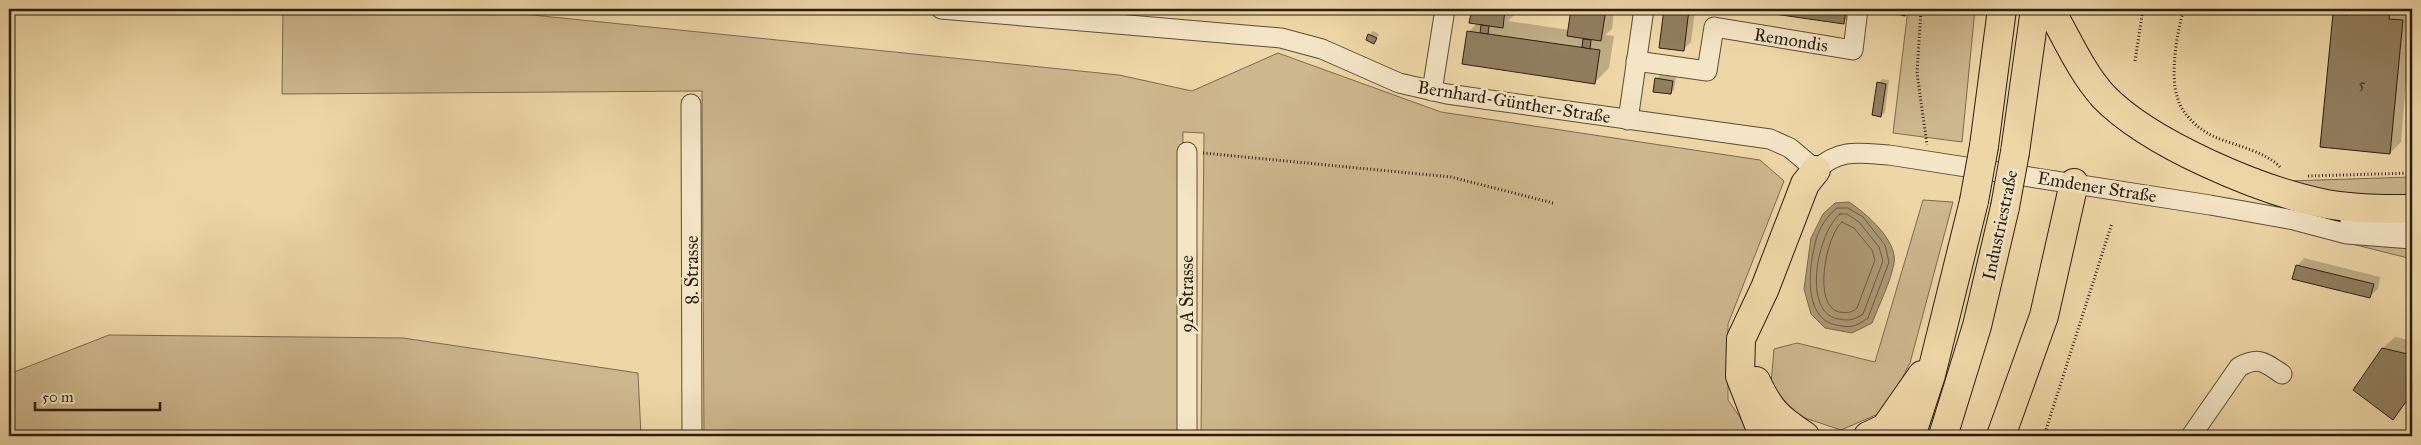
<svg xmlns="http://www.w3.org/2000/svg" width="2421" height="445" viewBox="0 0 2421 445" font-family="'IM FELL Great Primer',serif">
<style>
.green{fill:#cdb78d;stroke:#7d6a4e}
.water{fill:#ac9874;stroke:#79674c}
.shadow{fill:#0003}
.lines{fill:none;stroke-linecap:round;stroke-linejoin:round}
.shore{stroke:#6c5a42;stroke-width:1}
.building{fill:#917e5f;stroke:#2d1d10}
.minor-casing{stroke:#5d4c36;stroke-width:21}
.highway-casing{stroke:#2d1d10;stroke-width:30}
.path{stroke:#2d1d10;stroke-width:3;stroke-dasharray:1 2.5;stroke-linecap:butt}
.minor{stroke:#f4e5c6;stroke-width:19}
.highway{stroke:#eed7a7;stroke-width:28}
.highway-bridge-casing{stroke:#2d1d10;stroke-width:30;stroke-linecap:butt}
.highway-bridge{stroke:#eed7a7;stroke-width:28}
.labels{text-anchor:middle;dominant-baseline:central;stroke-width:5;stroke-linejoin:round;paint-order:stroke}
.number-label{font-size:15px;fill:#463524}
.street-label{font-size:18px;fill:#2d1d10;stroke:#f4e5c6}
</style>
<rect width="100%" height="100%" fill="#eed7a7"/>
<filter id="stains"><feTurbulence type="fractalNoise" baseFrequency=".004" numOctaves="4"/><feColorMatrix values="0 0 0 0 .2 0 0 0 0 .09 0 0 0 0 .02 0 0 0 .5 -.17"/></filter>
<radialGradient id="worn" r=".72"><stop offset=".6" stop-color="#630" stop-opacity="0"/><stop offset="1" stop-color="#630" stop-opacity=".3"/></radialGradient>
<!-- green -->
<g class="green">
<path d="M283 9H474L1119 75 1192 91 1278 53 1441 112 1760 160 1784 181 1728 324V400L1753 436H1201L1204 133 1183 132 1178 436H704L702 91 282 94Z"/>
<path d="M1908 9H1975L1962 142 1893 133Z"/>
<path d="M2412 177V202L2365 201 2289 181Z"/>
<path d="M1923 200 1953 202 1910 363 1885 411 1841 430 1796 415 1771 384 1774 349 1797 343 1875 362Z"/>
<path d="M2336 240 2412 244V259Z"/>
<path d="M109 335 403 338 638 373 641 436H9V374Z"/>
</g>
<!-- water -->
<path class="water" d="M1849 202C1866 213 1898 241 1894 263 1891 281 1879 305 1872 323L1852 333 1825 328 1811 314 1804 289 1811 238 1823 214 1835 203Z"/>
<!-- shadow -->
<g class="shadow">
<path d="M1473 9H1517L1516 13 1508 21 1569 30 1572 9H1614L1612 29 1605 35 1614 36 1609 68 1595 82 1469 32 1477 23 1471 22Z"/>
<path d="M1666 9H1695L1691 42 1683 50 1660 47Z"/>
<path d="M1748 9H1855L1843 22Z"/>
<path d="M2340 9H2412L2401 142 2390 153 2335 14Z"/>
<path d="M1373 31 1379 34 1374 42 1369 35Z"/>
<path d="M1660 75 1676 77 1674 90 1670 93 1657 79Z"/>
<path d="M1882 79 1889 80 1885 112 1881 116 1879 83Z"/>
<path d="M2304 258 2380 277 2378 289 2370 296 2297 266Z"/>
<path d="M2395 337 2412 341V401L2409 399 2393 418 2383 348Z"/>
</g>
<g class="lines">
<!-- shore -->
<g class="shore">
<path d="M1837 208H1848L1863 217 1885 245 1889 262 1868 318C1855 327 1851 328 1836 325 1802 318 1809 265 1816 240 1819 228 1827 216 1837 208Z"/>
<path d="M1840 214H1847L1859 222 1879 247 1883 261 1863 314C1854 320 1849 321 1838 319 1801 312 1818 231 1840 214Z"/>
<path d="M1842 222 1854 228 1872 250 1875 260 1857 308C1851 313 1847 313 1839 312 1812 306 1826 235 1842 222Z"/>
</g>
</g>
<!-- building -->
<g class="building">
<path d="M1402 9H1434L1433 14Z"/>
<path d="M1472 9H1505L1503 28 1469 23Z"/>
<path d="M1571 9H1606L1601 41 1567 36Z"/>
<path d="M1664 9H1689L1684 51 1659 48Z"/>
<path d="M1739 9H1846L1844 24Z"/>
<path d="M1890 9H1907L1905 16 1889 12Z"/>
<path d="M2349 9H2390L2389 19 2403 20 2390 154 2320 147 2333 14 2348 15Z"/>
<path d="M1481 25 1489 26 1488 34 1480 33Z"/>
<path d="M1467 31 1600 50 1595 84 1462 64Z"/>
<path d="M1368 34 1377 38 1374 44 1366 40Z"/>
<path d="M1583 39 1591 40 1590 49 1582 47Z"/>
<path d="M2412 62V110L2407 109Z"/>
<path d="M1655 78 1673 81 1671 94 1653 92Z"/>
<path d="M1877 82 1886 84 1881 117 1872 115Z"/>
<path d="M2296 265 2374 284 2370 298 2292 279Z"/>
<path d="M2382 348 2412 355V393L2393 420 2353 390Z"/>
<path d="M2412 393V403L2407 400Z"/>
</g>
<g class="lines">
<defs>
<g id="minor">
<path d="M941 9 1281 38 1322 49 1399 83 1447 94 1770 139 1790 148 1816 170C1840 148 1859 153 1889 155L2210 205 2294 220 2347 234 2412 239"/>
<path d="M1636 61 1707 71 1714 27 1853 50 1858 9"/>
<path d="M1432 91 1445 9"/>
<path d="M691 104 692 436"/>
<path d="M1628 120 1644 9"/>
<path d="M1187 152V436"/>
<path d="M2350 221 2412 223"/>
<path d="M2191 436 2239 367C2259 356 2264 362 2282 374"/>
</g>
<g id="highway">
<path d="M2050 9C2067 38 2080 70 2103 96 2149 144 2261 191 2326 204 2354 209 2383 209 2412 209"/>
<path d="M1984 146 2002 9"/>
<path d="M2015 152 2035 9"/>
<path d="M1756 381C1770 411 1778 418 1805 436"/>
<path d="M1768 436 1759 425 1740 376 1741 339 1765 288 1805 184 1816 170"/>
<path d="M1868 436 1885 428 1922 375"/>
<path d="M1911 436 1931 375 1974 201"/>
<path d="M1943 436 1977 326 2005 207"/>
<path d="M2001 436 2044 316 2074 183"/>
</g>
</defs>
<!-- minor casing -->
<use href="#minor" class="minor-casing"/>
<!-- highway casing -->
<use href="#highway" class="highway-casing"/>
<!-- path -->
<g class="path">
<path d="M1921 9 1917 73 1927 145"/>
<path d="M2184 9C2177 31 2170 74 2177 96 2181 114 2199 130 2215 137 2236 146 2265 151 2281 168"/>
<path d="M2135 61 2143 9"/>
<path d="M1203 153 1451 177 1553 203"/>
<path d="M2308 176 2412 173"/>
<path d="M2044 436 2112 223"/>
</g>
<!-- minor -->
<use href="#minor" class="minor"/>
<!-- highway -->
<use href="#highway" class="highway"/>
<defs>
<g id="highway-bridge">
<path d="M1974 201 1984 146"/>
<path d="M2005 207 2015 152"/>
</g>
</defs>
<!-- highway-bridge casing -->
<use href="#highway-bridge" class="highway-bridge-casing"/>
<!-- highway-bridge -->
<use href="#highway-bridge" class="highway-bridge"/>
</g>
<g class="labels">
<!-- number labels -->
<g class="number-label">
<text x="2362" y="84">5</text>
</g>
<!-- street labels -->
<g class="street-label">
<text transform="translate(1791 40) rotate(9)">Remondis</text>
<text transform="translate(1514 102) rotate(9)">Bernhard-Günther-Straße</text>
<text transform="translate(2097 187) rotate(9)">Emdener Straße</text>
<text transform="translate(2000 225) rotate(-78)">Industriestraße</text>
<text transform="translate(692 270) rotate(-90)">8. Strasse</text>
<text transform="translate(1187 294) rotate(-90)">9A Strasse</text>
</g>
</g>
<!-- margin -->
<rect width="2421" height="445" fill="none" stroke="#eed7a7" stroke-width="30"/>
<rect x="10" y="10" width="2401" height="425" fill="none" stroke="#2d1d10" stroke-width="2.5"/>
<rect x="15" y="15" width="2391" height="415" fill="none" stroke="#2d1d10"/>
<!-- scale -->
<path d="M35 402v8h125v-8" fill="none" stroke="#2d1d10" stroke-width="2.5"/>
<text x="42" y="402" font-size="15" fill="#2d1d10" stroke="#f4e5c6" stroke-width="4" paint-order="stroke">50 m</text>
<rect width="100%" height="100%" filter="url(#stains)"/>
<rect width="100%" height="100%" fill="url(#worn)"/>
</svg>
